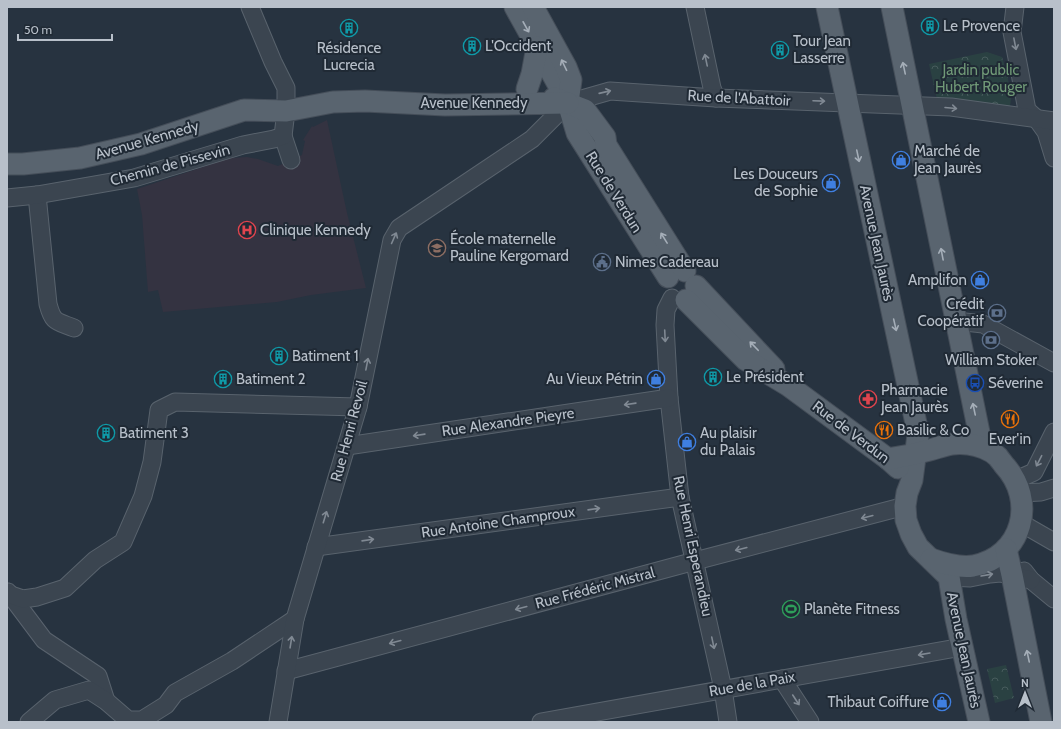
<svg xmlns="http://www.w3.org/2000/svg" width="1061" height="729" viewBox="0 0 1061 729" font-family="Cabin,sans-serif">
<style>
.medical{fill:#343341}
.forest{fill:url(#forest-crowns)}
.lines{fill:none;stroke-linecap:round;stroke-linejoin:round}
.minor-casing{stroke:#59636d;stroke-width:19}
.major-casing{stroke:#454e59;stroke-width:23}
.minor{stroke:#3b4550;stroke-width:17}
.major{stroke:#59646f;stroke-width:21}
.oneway{stroke:#a5aeb8}
.oneway2{stroke:#808993}
.labels{text-anchor:middle;dominant-baseline:central;stroke-width:4;stroke-linejoin:round;paint-order:stroke}
.poi-label{font-size:15px;fill:#b8c0ca;stroke:#202a35;text-anchor:start}
.park-label{font-size:15px;fill:#709977;stroke:#202a35}
.street-label{font-size:15px;fill:#b8c0ca;stroke:#202a35}
</style>
<defs>
<pattern id="forest-crowns" width="20" height="18" patternUnits="userSpaceOnUse"><rect width="20" height="18" fill="#2a4142"/><path d="M2 6a3 3 0 1 1 6 0M12 15a3 3 0 1 1 6 0" fill="none" stroke="#475b5c"/></pattern>
</defs>
<rect width="100%" height="100%" fill="#273340"/>
<!-- medical -->
<path class="medical" d="M327 120 347 213 366 288 311 295 277 302 163 312 158 290 148 292 142 215 137 189 230 158 247 157 258 159 278 166 302 155 305 141 303 140 312 126 313 127Z"/>
<!-- forest -->
<g class="forest">
<path d="M987 52 1002 57C1005 67 1015 100 1009 107L937 99 929 64Z"/>
<path d="M1006 665 1014 698 995 703 987 669Z"/>
</g>
<g class="lines">
<defs>
<g id="minor">
<path d="M695 7 712 88 716 98"/>
<path d="M1015 7 1012 32 1027 110 1036 118 1046 132 1054 158"/>
<path d="M283 136 291 160"/>
<path d="M37 195 48 304C53 323 56 321 74 328"/>
<path d="M7 198 37 195 134 178 243 145 274 139 283 136 286 111V88L273 62 250 7"/>
<path d="M672 298 666 310 665 325 669 398 680 497 723 689 728 722"/>
<path d="M956 321 983 324 1054 363"/>
<path d="M347 446 669 398"/>
<path d="M1016 480 1034 472 1054 432"/>
<path d="M1021 493 1041 492 1054 488"/>
<path d="M1021 523 1054 542"/>
<path d="M316 547 680 497"/>
<path d="M1024 571 1031 580 1054 599"/>
<path d="M949 577 970 578 990 574 1000 573 1031 580"/>
<path d="M8 592 44 640 98 676 106 701"/>
<path d="M11 595 23 599 37 597 65 588 95 560 123 542 143 496 152 462 159 410 175 402 358 407"/>
<path d="M286 671 695 561 905 506"/>
<path d="M782 679 810 722"/>
<path d="M29 722 55 700 89 690 106 701 128 720H142L166 705 175 693 232 661 295 619"/>
<path d="M278 722 295 619 358 407 392 240 399 228 532 139 568 103 610 91 716 98 951 107 1054 121"/>
<path d="M541 722 962 647"/>
</g>
<g id="major">
<path d="M515 7 569 104"/>
<path d="M533 7 566 67 571 80 568 103 577 133 668 277"/>
<path d="M827 7 917 428 918 435 912 480 907 493 905 506 906 520 911 534 918 547 949 577 956 619 979 722"/>
<path d="M892 7 982 447"/>
<path d="M527 89 532 74 537 47"/>
<path d="M554 98 585 110 605 137 606 145 685 271"/>
<path d="M7 164H23L80 158 141 144 244 110 286 111 333 102 365 101 445 105 568 103"/>
<path d="M696 286 774 369"/>
<path d="M686 300 746 360 789 386 888 459 898 468"/>
<path d="M888 459C902 457 916 454 930 450 944 446 952 442 968 444 978 445 991 450 998 457 1000 460 1002 462 1004 465 1037 500 1023 557 973 566 959 568 945 564 931 559"/>
<path d="M1006 549 1012 575 1041 722"/>
</g>
</defs>
<!-- minor casing -->
<use href="#minor" class="minor-casing"/>
<!-- major casing -->
<use href="#major" class="major-casing"/>
<!-- minor -->
<use href="#minor" class="minor"/>
<!-- major -->
<use href="#major" class="major"/>
</g>
<!-- one-way arrows -->
<defs><path id="oneway-shaft" d="M-6 0H5M1.5-3L5.5 0L1.5 3" fill="none" stroke-width="1.6" stroke-linecap="round" stroke-linejoin="round"/></defs>
<g class="oneway">
<use href="#oneway-shaft" transform="translate(526 27) rotate(61)"/>
<use href="#oneway-shaft" transform="translate(564 65) rotate(-116)"/>
<use href="#oneway-shaft" transform="translate(904 68) rotate(-102)"/>
<use href="#oneway-shaft" transform="translate(858 156) rotate(78)"/>
<use href="#oneway-shaft" transform="translate(664 238) rotate(-122)"/>
<use href="#oneway-shaft" transform="translate(942 254) rotate(-101)"/>
<use href="#oneway-shaft" transform="translate(895 325) rotate(77)"/>
<use href="#oneway-shaft" transform="translate(754 346) rotate(-134)"/>
<use href="#oneway-shaft" transform="translate(974 409) rotate(-102)"/>
<use href="#oneway-shaft" transform="translate(1028 656) rotate(-102)"/>
</g>
<g class="oneway2">
<use href="#oneway-shaft" transform="translate(1015 44) rotate(79)"/>
<use href="#oneway-shaft" transform="translate(706 60) rotate(-102)"/>
<use href="#oneway-shaft" transform="translate(605 92) rotate(-13)"/>
<use href="#oneway-shaft" transform="translate(819 101) rotate(2)"/>
<use href="#oneway-shaft" transform="translate(951 108) rotate(5)"/>
<use href="#oneway-shaft" transform="translate(394 238) rotate(-66)"/>
<use href="#oneway-shaft" transform="translate(665 336) rotate(87)"/>
<use href="#oneway-shaft" transform="translate(367 364) rotate(-79)"/>
<use href="#oneway-shaft" transform="translate(630 404) rotate(172)"/>
<use href="#oneway-shaft" transform="translate(419 435) rotate(172)"/>
<use href="#oneway-shaft" transform="translate(1039 461) rotate(117)"/>
<use href="#oneway-shaft" transform="translate(594 509) rotate(-8)"/>
<use href="#oneway-shaft" transform="translate(325 517) rotate(-73)"/>
<use href="#oneway-shaft" transform="translate(867 517) rotate(166)"/>
<use href="#oneway-shaft" transform="translate(368 540) rotate(-8)"/>
<use href="#oneway-shaft" transform="translate(741 549) rotate(166)"/>
<use href="#oneway-shaft" transform="translate(987 575) rotate(-10)"/>
<use href="#oneway-shaft" transform="translate(521 608) rotate(165)"/>
<use href="#oneway-shaft" transform="translate(291 642) rotate(-81)"/>
<use href="#oneway-shaft" transform="translate(395 642) rotate(165)"/>
<use href="#oneway-shaft" transform="translate(713 643) rotate(78)"/>
<use href="#oneway-shaft" transform="translate(924 654) rotate(170)"/>
<use href="#oneway-shaft" transform="translate(796 700) rotate(57)"/>
</g>
<!-- icons -->
<defs>
<symbol id="building-ring" viewBox="-11 -11 22 22"><circle r="9.5" fill="#202a35" stroke="#0f9aa8" stroke-width="1.5"/><path d="M-4-6H4V6H1V3H-1V6H-4ZM-2.5-4.3h1.7v1.8h-1.7ZM.8-4.3h1.7v1.8H.8ZM-2.5-1h1.7V.8h-1.7ZM.8-1h1.7V.8H.8Z" fill="#0f9aa8"/></symbol>
<symbol id="shop-ring" viewBox="-11 -11 22 22"><circle r="9.5" fill="#202a35" stroke="#3f7fe0" stroke-width="1.5"/><path d="M-5-2.5h2.3a2.7 3.5 0 0 1 5.4 0H5L5.5 6h-11ZM-1.5-2.5h3a1.5 2.3 0 0 0-3 0Z" fill="#3f7fe0"/></symbol>
<symbol id="hospital-ring" viewBox="-11 -11 22 22"><circle r="9.5" fill="#202a35" stroke="#e0444e" stroke-width="1.5"/><path d="M-5-5h3v3.5h4V-5h3V5h-3V1.5h-4V5h-3Z" fill="#e0444e"/></symbol>
<symbol id="school-ring" viewBox="-11 -11 22 22"><circle r="9.5" fill="#202a35" stroke="#8d6e63" stroke-width="1.5"/><path d="M0-5L7-2L0 1L-7-2ZM-4 1L0 2.5L4 1V4Q0 6-4 4Z" fill="#8d6e63"/></symbol>
<symbol id="civic-ring" viewBox="-11 -11 22 22"><circle r="9.5" fill="#202a35" stroke="#5c6f8a" stroke-width="1.5"/><path d="M-.6-6.5H3V-4.5H.6V-3L4-1V1h2V6H-6V1h2V-1L-.6-3ZM-1.2 2.5V6h2.4V2.5Z" fill="#5c6f8a"/></symbol>
<symbol id="bank-ring" viewBox="-11 -11 22 22"><circle r="9.5" fill="#202a35" stroke="#5c6f8a" stroke-width="1.5"/><path d="M-6-4H6V4H-6ZM0-2.3a2.3 2.3 0 1 0 0 4.6a2.3 2.3 0 1 0 0-4.6Z" fill="#5c6f8a"/></symbol>
<symbol id="bus-ring" viewBox="-11 -11 22 22"><circle r="9.5" fill="#202a35" stroke="#1a4fb4" stroke-width="1.5"/><path d="M-5-6H5V4H4V6H2V4H-2V6H-4V4H-5ZM-3.5-4V0h7V-4ZM-3.5 1.2v1.5H-2V1.2ZM2 1.2v1.5H3.5V1.2Z" fill="#1a4fb4"/></symbol>
<symbol id="pharmacy-ring" viewBox="-11 -11 22 22"><circle r="9.5" fill="#202a35" stroke="#e0444e" stroke-width="1.5"/><path d="M-2-6h4v4h4v4h-4v4h-4v-4h-4v-4h4Z" fill="#e0444e"/></symbol>
<symbol id="restaurant-ring" viewBox="-11 -11 22 22"><circle r="9.5" fill="#202a35" stroke="#e8710a" stroke-width="1.5"/><path d="M-5-6h1v4h1v-4h1v4h1v-4h1v5L-1.5 .5V6h-2V.5L-5-1ZM5-6V6H3V1.5H1.5Q1.5-4 5-6Z" fill="#e8710a"/></symbol>
<symbol id="stadium-ring" viewBox="-11 -11 22 22"><circle r="9.5" fill="#202a35" stroke="#2e9e5b" stroke-width="1.5"/><path d="M0-5a6.5 5 0 1 0 0 10a6.5 5 0 1 0 0-10ZM-3.5-1.8h7v3.6h-7Z" fill="#2e9e5b"/></symbol>
</defs>
<g fill-rule="evenodd">
<use href="#building-ring" x="920" y="16" width="20" height="20"/>
<use href="#building-ring" x="339" y="18" width="20" height="20"/>
<use href="#building-ring" x="462" y="36" width="20" height="20"/>
<use href="#building-ring" x="770" y="40" width="20" height="20"/>
<use href="#shop-ring" x="891" y="150" width="20" height="20"/>
<use href="#shop-ring" x="821" y="173" width="20" height="20"/>
<use href="#hospital-ring" x="237" y="220" width="20" height="20"/>
<use href="#school-ring" x="427" y="238" width="20" height="20"/>
<use href="#civic-ring" x="592" y="252" width="20" height="20"/>
<use href="#shop-ring" x="970" y="270" width="20" height="20"/>
<use href="#bank-ring" x="987" y="303" width="20" height="20"/>
<use href="#bank-ring" x="981" y="330" width="20" height="20"/>
<use href="#building-ring" x="269" y="346" width="20" height="20"/>
<use href="#building-ring" x="703" y="367" width="20" height="20"/>
<use href="#building-ring" x="213" y="369" width="20" height="20"/>
<use href="#shop-ring" x="646" y="369" width="20" height="20"/>
<use href="#bus-ring" x="965" y="373" width="20" height="20"/>
<use href="#pharmacy-ring" x="858" y="389" width="20" height="20"/>
<use href="#restaurant-ring" x="1000" y="409" width="20" height="20"/>
<use href="#restaurant-ring" x="874" y="420" width="20" height="20"/>
<use href="#building-ring" x="96" y="423" width="20" height="20"/>
<use href="#shop-ring" x="677" y="432" width="20" height="20"/>
<use href="#stadium-ring" x="781" y="599" width="20" height="20"/>
<use href="#shop-ring" x="932" y="692" width="20" height="20"/>
</g>
<g class="labels">
<!-- poi labels -->
<g class="poi-label">
<text x="943" y="26">Le Provence</text>
<text x="793" y="41">Tour Jean<tspan x="793" dy="17">Lasserre</tspan></text>
<text x="485" y="46">L'Occident</text>
<text x="349" y="48" text-anchor="middle">Résidence<tspan x="349" dy="17">Lucrecia</tspan></text>
<text x="914" y="151">Marché de<tspan x="914" dy="17">Jean Jaurès</tspan></text>
<text x="818" y="174" text-anchor="end">Les Douceurs<tspan x="818" dy="17">de Sophie</tspan></text>
<text x="260" y="230">Clinique Kennedy</text>
<text x="450" y="239">École maternelle<tspan x="450" dy="17">Pauline Kergomard</tspan></text>
<text x="615" y="262">Nimes Cadereau</text>
<text x="967" y="280" text-anchor="end">Amplifon</text>
<text x="984" y="304" text-anchor="end">Crédit<tspan x="984" dy="17">Coopératif</tspan></text>
<text x="292" y="356">Batiment 1</text>
<text x="991" y="360" text-anchor="middle">William Stoker</text>
<text x="726" y="377">Le Président</text>
<text x="236" y="379">Batiment 2</text>
<text x="643" y="379" text-anchor="end">Au Vieux Pétrin</text>
<text x="988" y="383">Séverine</text>
<text x="881" y="390">Pharmacie<tspan x="881" dy="17">Jean Jaurès</tspan></text>
<text x="897" y="430">Basilic &amp; Co</text>
<text x="119" y="433">Batiment 3</text>
<text x="700" y="433">Au plaisir<tspan x="700" dy="17">du Palais</tspan></text>
<text x="1010" y="439" text-anchor="middle">Ever'in</text>
<text x="804" y="609">Planète Fitness</text>
<text x="929" y="702" text-anchor="end">Thibaut Coiffure</text>
</g>
<!-- park labels -->
<g class="park-label">
<text x="981" y="70">Jardin public<tspan x="981" dy="17">Hubert Rouger</tspan></text>
</g>
<!-- street labels -->
<g class="street-label">
<text transform="translate(739 98) rotate(3)">Rue de l'Abattoir</text>
<text x="474" y="103">Avenue Kennedy</text>
<text transform="translate(147 140) rotate(-16)">Avenue Kennedy</text>
<text transform="translate(170 165) rotate(-15)">Chemin de Pissevin</text>
<text transform="translate(614 192) rotate(58)">Rue de Verdun</text>
<text transform="translate(877 243) rotate(78)">Avenue Jean Jaurès</text>
<text transform="translate(508 422) rotate(-8)">Rue Alexandre Pieyre</text>
<text transform="translate(349 431) rotate(-75)">Rue Henri Revoil</text>
<text transform="translate(851 432) rotate(37)">Rue de Verdun</text>
<text transform="translate(498 522) rotate(-8)">Rue Antoine Champroux</text>
<text transform="translate(693 546) rotate(78)">Rue Henri Esperandieu</text>
<text transform="translate(595 588) rotate(-15)">Rue Frédéric Mistral</text>
<text transform="translate(964 650) rotate(78)">Avenue Jean Jaurès</text>
<text transform="translate(752 684) rotate(-10)">Rue de la Paix</text>
</g>
</g>
<!-- border -->
<rect width="1061" height="729" fill="none" stroke="#b8c0ca" stroke-width="16"/>
<!-- north arrow -->
<g transform="translate(1025 693)" stroke="#202a35" stroke-width="3" paint-order="stroke">
<path d="M0-3L7 15L0 10L-7 15Z" fill="#b8c0ca"/>
<text y="-6" font-size="11" font-weight="bold" text-anchor="middle" fill="#b8c0ca">N</text>
</g>
<!-- scale -->
<path d="M18 34v6h94v-6" fill="none" stroke="#b8c0ca" stroke-width="2"/>
<text x="24" y="34" font-size="12" fill="#b8c0ca" stroke="#202a35" stroke-width="3" paint-order="stroke">50 m</text>
</svg>
